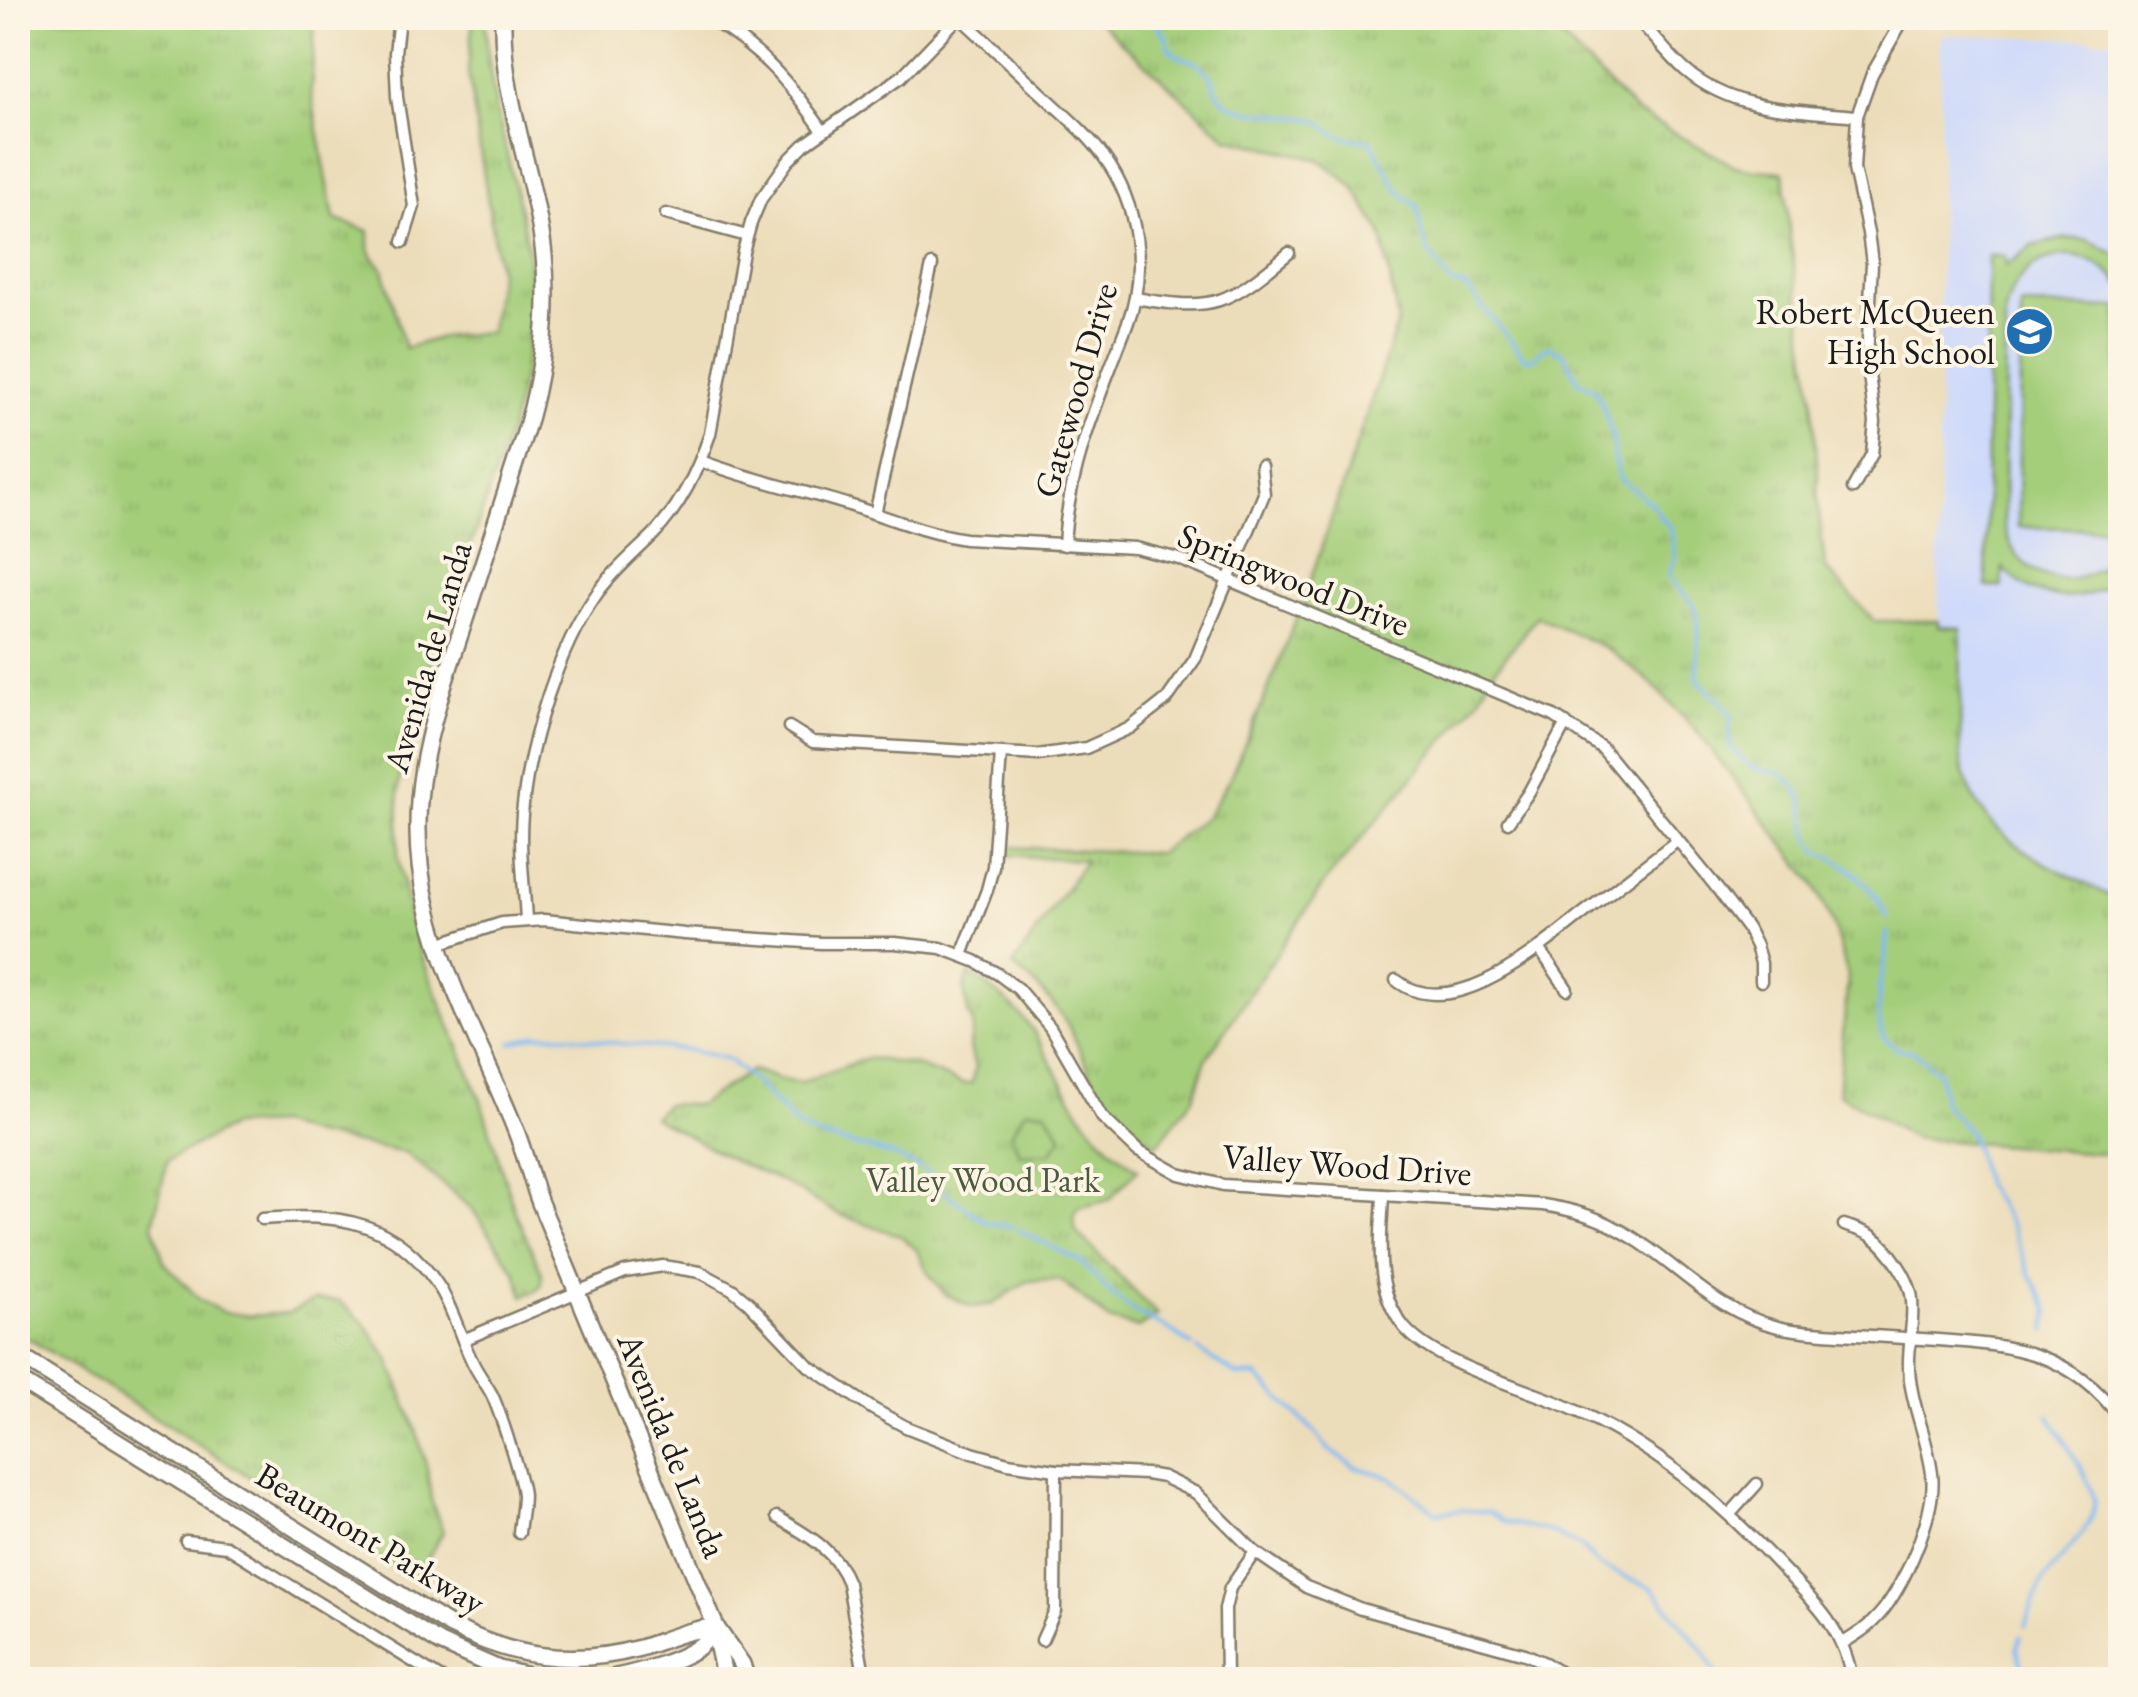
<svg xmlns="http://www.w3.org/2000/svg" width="2138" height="1697" viewBox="0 0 2138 1697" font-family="'EB Garamond',serif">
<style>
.built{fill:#cfdafa}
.grass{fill:url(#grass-tufts);stroke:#60754b;stroke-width:2.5}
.pitch{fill:#a4ce7a;stroke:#60754b;stroke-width:2.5}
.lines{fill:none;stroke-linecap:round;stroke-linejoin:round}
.stream{stroke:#81b9f1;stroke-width:4}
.street-casing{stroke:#847c6b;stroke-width:15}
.secondary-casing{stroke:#847c6b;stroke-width:20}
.street{stroke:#fff;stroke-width:10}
.secondary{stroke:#fff;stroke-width:15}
.labels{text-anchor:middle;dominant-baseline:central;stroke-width:8;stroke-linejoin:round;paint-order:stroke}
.poi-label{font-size:35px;fill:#1c1c1c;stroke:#fcf5e5;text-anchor:end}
.street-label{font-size:35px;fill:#1c1c1c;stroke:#fcf5e5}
.park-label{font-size:35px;fill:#4c5a3d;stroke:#fcf5e5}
</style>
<defs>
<pattern id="grass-tufts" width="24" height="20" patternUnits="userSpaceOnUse" patternTransform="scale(2.5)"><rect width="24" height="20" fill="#a4ce7a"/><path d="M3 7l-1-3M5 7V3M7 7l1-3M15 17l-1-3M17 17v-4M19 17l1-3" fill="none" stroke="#8db069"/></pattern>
</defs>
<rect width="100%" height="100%" fill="#fcf5e5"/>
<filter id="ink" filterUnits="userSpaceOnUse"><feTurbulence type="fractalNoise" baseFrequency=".01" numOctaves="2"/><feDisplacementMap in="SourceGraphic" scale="20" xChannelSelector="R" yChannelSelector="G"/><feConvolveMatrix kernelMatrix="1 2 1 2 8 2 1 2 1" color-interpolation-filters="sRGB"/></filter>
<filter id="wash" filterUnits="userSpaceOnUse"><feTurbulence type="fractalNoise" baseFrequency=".0048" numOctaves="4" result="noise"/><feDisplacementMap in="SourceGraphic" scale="40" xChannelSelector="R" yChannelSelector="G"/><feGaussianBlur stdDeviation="2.25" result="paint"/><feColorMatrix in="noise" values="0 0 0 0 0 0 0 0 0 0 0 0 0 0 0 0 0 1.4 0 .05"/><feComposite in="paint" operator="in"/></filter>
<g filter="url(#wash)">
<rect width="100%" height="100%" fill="#ecddba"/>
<!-- built -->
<path class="built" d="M1941 35 2120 40V901L2014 845 1993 827 1979 808 1962 771 1960 751 1961 629 1938 627Z"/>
<!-- grass -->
<g class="grass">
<path d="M18 18H315L311 91 334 219 369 231V248L372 256 383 269 405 348 442 337 490 332 499 273 468 72 473 18H486C486 96 515 170 527 246 536 307 528 365 512 423L405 741 399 783 398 857 410 918 425 965 481 1101 514 1209 542 1273V1284L536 1291 523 1296 516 1272 473 1210 406 1153 314 1135 278 1124 231 1126 167 1161 153 1225 164 1262 201 1301 223 1312 251 1316 289 1313 314 1300 339 1301 364 1322 389 1359 416 1430 427 1468 431 1499 443 1532 415 1580 18 1332Z"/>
<path d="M1095 18H1542L1636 112 1735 166 1754 170 1784 172 1790 238 1813 398 1818 479 1817 492 1825 568 1875 621H1938V627L1961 628 1960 752C1970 840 2052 865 2120 901V1155L1914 1138 1838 1093 1848 976 1834 927 1813 882 1695 729 1649 681 1608 649 1537 616 1491 675 1479 699 1325 882 1206 1059 1194 1097 1157 1145C1131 1128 1108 1107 1093 1078 1083 1060 1077 1040 1066 1022 1052 1000 1034 982 1013 966L1085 860 1006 855 1007 847 1158 853 1206 817 1229 780 1261 707 1305 596 1398 322 1382 234 1353 186 1320 160 1227 138Z"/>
<path d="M969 974C994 989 1014 1006 1032 1029 1066 1085 1081 1132 1138 1169L1109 1200 1078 1208 1074 1218 1076 1232 1158 1315 1138 1328 1109 1320 1060 1280 1028 1281 993 1304 972 1307 945 1294 929 1274 917 1250 901 1236 838 1214 781 1181 738 1163 653 1117 666 1104 698 1105 752 1070 782 1080 800 1083 867 1058 915 1065 963 1084 972 1083 975 1068 970 1047 973 1023 968 1014 964 989Z"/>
</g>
<!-- pitch -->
<g class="pitch">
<path d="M2066 238 2088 240 2119 256 2120 258V285C2084 236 2016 252 2005 313L2004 525C2016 586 2086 599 2120 547V576C2084 608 2035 603 2003 568L2002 587H1986L1988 256H2005L2006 266 2032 246Z"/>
<path d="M2021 306 2118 308 2115 529 2018 527Z"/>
<path d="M1025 1110 1046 1111 1062 1136 1051 1153 1020 1154 1011 1134Z"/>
</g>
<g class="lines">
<!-- stream -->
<g class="stream">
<path d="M1150 18 1166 36 1169 48 1178 56 1198 63 1211 76 1216 90 1225 102 1243 110 1318 120 1335 134 1352 139 1369 140C1387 165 1389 188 1417 206 1419 215 1420 222 1421 231 1424 250 1441 269 1452 284L1466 287 1525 358H1536L1540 351 1548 346 1564 354 1579 382 1594 388 1601 401 1613 437 1614 458 1619 478 1654 505 1660 517 1671 527 1675 559 1669 574C1676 590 1686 592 1693 606 1704 630 1695 655 1698 680L1721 702 1732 716 1729 726 1731 748 1749 766 1767 772H1777L1793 783 1803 800 1809 837 1818 852C1847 860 1876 890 1887 918"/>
<path d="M1887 932 1885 959 1879 989 1878 1016 1883 1037 1896 1048 1915 1052 1939 1072 1944 1104 1970 1133 1985 1184 2011 1225 2029 1272 2049 1310 2046 1331"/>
<path d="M511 1043 536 1035H564L607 1042 688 1050 728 1059 754 1081 796 1125 818 1136 893 1155 926 1171 947 1194 986 1222 1012 1227"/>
<path d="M1019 1230 1081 1262 1115 1297 1138 1314 1165 1327 1192 1346"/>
<path d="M1198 1350 1237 1375 1257 1376 1315 1432 1328 1449 1355 1467 1390 1477 1437 1513 1462 1510 1489 1512 1505 1522 1549 1531 1581 1547 1599 1566 1652 1588 1702 1649 1720 1680"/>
<path d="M2025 1626C2030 1612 2035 1596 2042 1583 2055 1559 2100 1527 2094 1498 2089 1477 2061 1435 2049 1415"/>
<path d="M2021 1637 2017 1648 2025 1680"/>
</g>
</g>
</g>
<g filter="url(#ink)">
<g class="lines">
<defs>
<g id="street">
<path d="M399 18 395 53 397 97 414 206 403 242"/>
<path d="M708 18C760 48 789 82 823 131"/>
<path d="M961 18C987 42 1013 67 1039 91 1061 112 1086 132 1104 157 1138 204 1148 270 1127 325 1100 395 1068 468 1064 545"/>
<path d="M1636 18C1653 34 1667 54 1685 70 1734 112 1796 110 1857 116"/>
<path d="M666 214 747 236"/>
<path d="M1135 298C1216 312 1226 305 1289 253"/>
<path d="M701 461C745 478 791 488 836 501 880 514 920 532 965 539L1135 548 1179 559 1554 716 1602 748 1713 883 1747 928 1756 946 1761 963V981"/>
<path d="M1853 488 1872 454 1875 422 1867 359 1872 263 1868 233 1854 169 1857 116 1872 74 1904 18"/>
<path d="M875 514 932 265"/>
<path d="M789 727 813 742 1038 755 1086 748 1130 728 1167 699 1195 659 1264 494 1261 466"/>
<path d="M1508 822 1529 792 1566 723"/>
<path d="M526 920C524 882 518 843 523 805 530 740 558 649 596 595 612 572 634 554 654 534 681 505 697 472 710 434L743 252 751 223 761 199 788 161 804 145 901 77 958 18"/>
<path d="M438 944 502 923 544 920 685 934 821 943H895L941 948 975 961 998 974 1018 989 1050 1027 1102 1117 1138 1151 1179 1174 1223 1185 1543 1205C1569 1209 1593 1215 1616 1228 1675 1259 1709 1310 1778 1327 1798 1332 1818 1332 1839 1334 1872 1336 1905 1338 1938 1340 2013 1345 2072 1352 2120 1418"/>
<path d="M1539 948 1567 989"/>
<path d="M962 955 987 890 993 867 1001 753"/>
<path d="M1396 980C1453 1026 1541 946 1585 912 1616 888 1646 864 1677 841"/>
<path d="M1383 1195C1381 1241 1373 1288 1404 1327 1436 1365 1521 1386 1568 1407 1651 1443 1718 1500 1780 1566 1814 1602 1844 1628 1852 1680"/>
<path d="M262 1219C338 1213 397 1219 441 1290 455 1314 462 1343 475 1367 480 1376 486 1384 491 1393 499 1408 522 1480 523 1495 523 1507 520 1521 519 1533"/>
<path d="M463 1340 625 1272 663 1266 700 1272 732 1289 748 1302 809 1366 873 1409 906 1427 972 1453 1008 1463 1056 1470 1146 1474 1163 1477 1196 1493 1255 1552 1306 1587 1361 1609 1525 1654 1545 1663 1571 1680"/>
<path d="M1730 1514 1757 1484"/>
<path d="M777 1517C807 1535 835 1549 848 1583L865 1680"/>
<path d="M186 1541 226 1546 443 1680"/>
<path d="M1042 1640 1055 1611 1056 1470"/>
<path d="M1843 1643C1856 1635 1869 1627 1879 1615 1904 1588 1937 1511 1932 1474 1928 1439 1911 1405 1909 1369 1908 1346 1914 1323 1912 1300 1911 1280 1889 1248 1872 1236 1865 1231 1852 1228 1844 1225"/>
<path d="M1226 1680 1225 1609 1230 1588 1255 1552"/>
</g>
<g id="secondary">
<path d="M503 18C501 93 531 164 542 239 551 302 545 362 528 423 508 485 488 548 468 610 435 712 401 797 427 905 445 982 487 1058 516 1131 525 1154 531 1179 540 1203L716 1627 742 1664 747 1680"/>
<path d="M18 1355 449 1625C511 1657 571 1667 640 1648 666 1640 688 1629 716 1627"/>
<path d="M18 1380 440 1643 499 1669 545 1680"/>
<path d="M716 1627 717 1643 725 1680"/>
<path d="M601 1680C629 1675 678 1663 700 1646 706 1641 711 1634 716 1627"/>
</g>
</defs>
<!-- street casing -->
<use href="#street" class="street-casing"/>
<!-- secondary casing -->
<use href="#secondary" class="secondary-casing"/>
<!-- street -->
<use href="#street" class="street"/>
<!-- secondary -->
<use href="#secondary" class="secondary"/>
</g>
</g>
<!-- icons -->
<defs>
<symbol id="school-disc" viewBox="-11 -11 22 22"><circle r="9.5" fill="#1f6fb2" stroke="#fcf5e5"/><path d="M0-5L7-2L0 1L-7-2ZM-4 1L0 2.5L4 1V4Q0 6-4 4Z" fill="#fff"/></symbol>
</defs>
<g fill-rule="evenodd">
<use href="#school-disc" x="2002" y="304" width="55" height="55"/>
</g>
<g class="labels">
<!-- poi labels -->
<g class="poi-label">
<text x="1995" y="311">Robert McQueen<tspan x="1995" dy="40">High School</tspan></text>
</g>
<!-- street labels -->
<g class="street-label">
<text transform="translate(1075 390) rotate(-74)">Gatewood Drive</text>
<text transform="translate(1294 579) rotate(22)">Springwood Drive</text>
<text transform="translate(427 657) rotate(-74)">Avenida de Landa</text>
<text transform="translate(1347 1164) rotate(4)">Valley Wood Drive</text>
<text transform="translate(673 1445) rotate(68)">Avenida de Landa</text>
<text transform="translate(371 1538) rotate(31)">Beaumont Parkway</text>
</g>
<!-- park labels -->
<g class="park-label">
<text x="983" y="1179">Valley Wood Park</text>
</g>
</g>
<!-- margin -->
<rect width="2138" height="1697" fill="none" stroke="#fcf5e5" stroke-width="60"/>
</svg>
